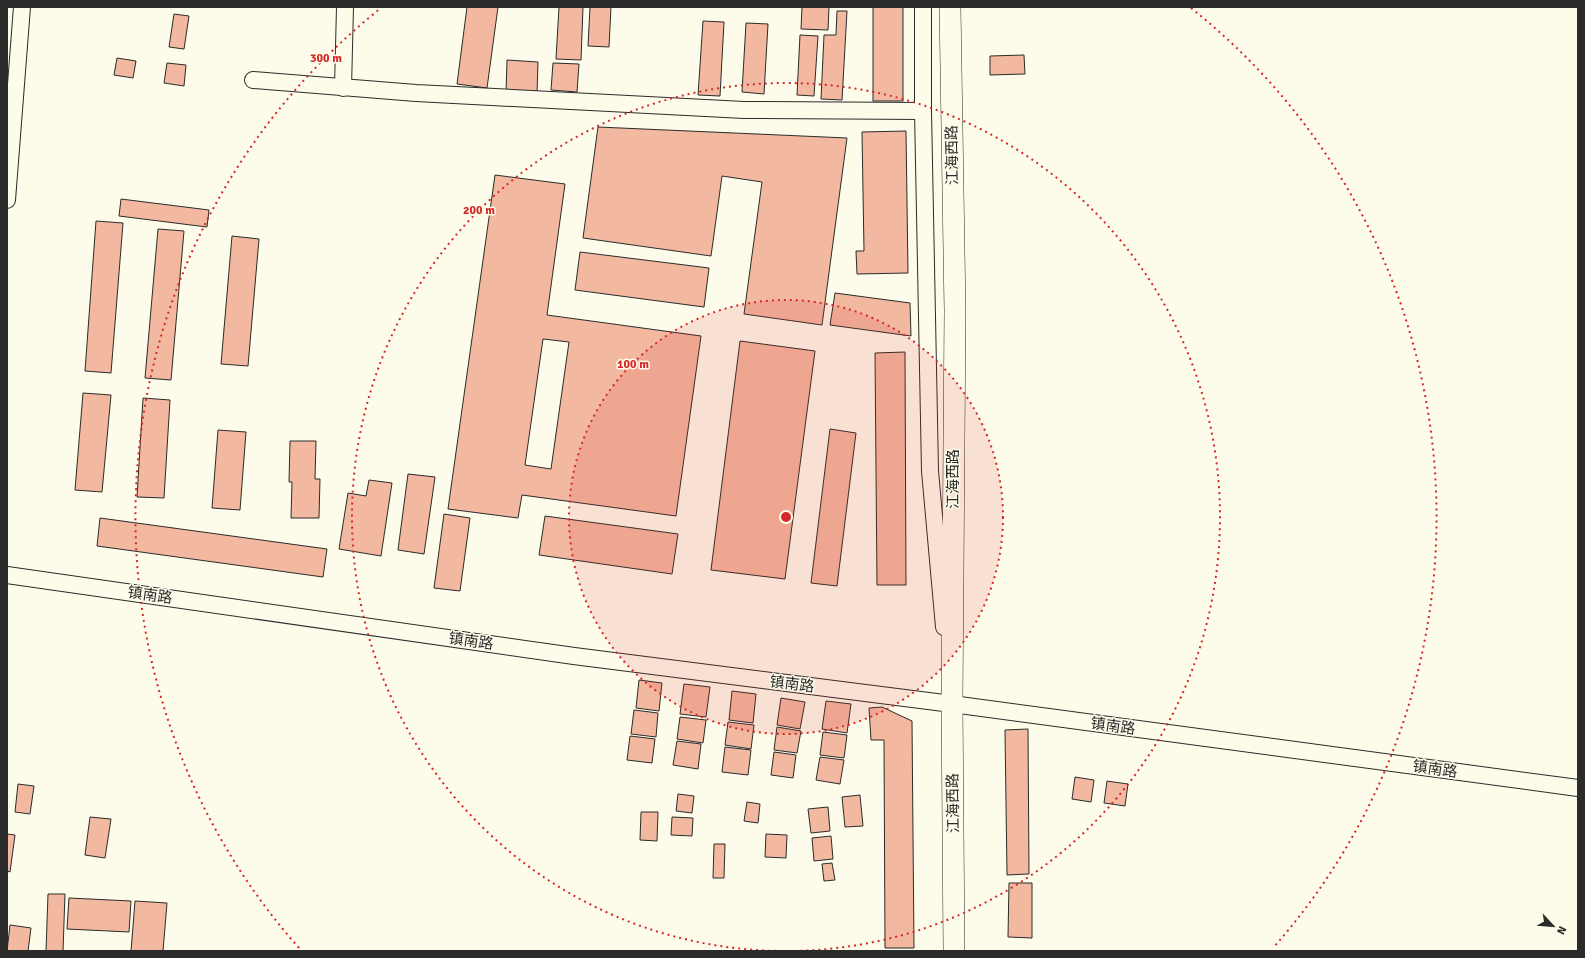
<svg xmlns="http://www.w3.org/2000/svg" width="1585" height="958" viewBox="0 0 1585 958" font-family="Signika,'Noto Sans SC',sans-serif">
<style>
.building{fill:#f2b8a0;stroke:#2b2b2b;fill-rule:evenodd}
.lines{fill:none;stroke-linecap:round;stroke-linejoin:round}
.minor-casing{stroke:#2b2b2b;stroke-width:18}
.major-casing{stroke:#2b2b2b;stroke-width:22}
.minor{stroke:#fdfbea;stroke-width:16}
.major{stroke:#fdfbea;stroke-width:21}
.ring{fill:none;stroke:#d62828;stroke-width:2;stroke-dasharray:2 4}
.labels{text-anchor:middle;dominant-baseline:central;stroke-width:3;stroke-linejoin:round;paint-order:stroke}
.street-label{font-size:15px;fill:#2b2b2b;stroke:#fdfbea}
.centre{fill:#d62828;stroke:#fdfbea;stroke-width:2}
.ring-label{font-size:12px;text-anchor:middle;font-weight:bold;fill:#d62828;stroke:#fdfbea;stroke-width:3;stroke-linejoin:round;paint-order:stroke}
</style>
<rect width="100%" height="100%" fill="#fdfbea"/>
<!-- building -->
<g class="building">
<path d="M467 7H498L487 88 457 84Z"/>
<path d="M559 7H583L581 60 556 59Z"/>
<path d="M590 7H611L609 47 588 46Z"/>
<path d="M802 7H829L828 30 801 29Z"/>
<rect x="873" y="7" width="30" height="94"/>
<path d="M837 11H847L842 100 821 99 824 35H836Z"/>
<path d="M174 14 189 16 184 49 169 47Z"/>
<path d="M703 21 724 22 720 96 698 95Z"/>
<path d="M746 23 768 24 764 94 742 92Z"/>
<path d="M800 35 818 36 814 96 797 95Z"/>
<path d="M1024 55 1025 74 990 75V56Z"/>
<path d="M117 58 136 61 133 78 114 75Z"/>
<path d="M507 60 538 62 537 94 506 93Z"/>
<path d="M167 63 186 65 184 86 164 83Z"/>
<path d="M553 63 579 64 577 92 551 90Z"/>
<path d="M598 127 847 138 822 325 744 314 762 182 722 176 711 256 583 238Z"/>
<path d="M906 131 908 273 857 274 856 251H864L862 132Z"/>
<path d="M495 175 565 184 547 315 701 336 676 516 522 495 518 518 448 509ZM543 339 569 342 551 469 525 465Z"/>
<path d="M121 199 209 210 207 227 119 216Z"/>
<path d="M96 221 123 223 111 373 85 371Z"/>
<path d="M158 229 184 231 171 380 145 378Z"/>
<path d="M232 236 259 239 248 366 221 364Z"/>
<path d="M580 252 709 268 704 307 575 290Z"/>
<path d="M835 293 910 303 911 336 830 325Z"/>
<path d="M740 341 815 351 785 579 711 570Z"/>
<path d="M905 352 906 585H877L875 353Z"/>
<path d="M83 393 111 395 102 492 75 490Z"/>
<path d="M143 398 170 400 164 498 137 497Z"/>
<path d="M830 429 856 433 837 586 811 583Z"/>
<path d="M218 430 246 432 240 510 212 508Z"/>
<path d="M290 441H316L315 479H320L319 518H291L292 482H289Z"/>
<path d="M408 474 435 477 424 554 398 550Z"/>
<path d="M369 480 392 483 381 556 339 549 348 493 366 496Z"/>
<path d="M444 514 470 518 460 591 434 588Z"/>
<path d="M545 516 678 534 672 574 539 555Z"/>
<path d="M100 518 327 549 323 577 97 546Z"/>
<path d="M639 680 662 683 659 711 636 708Z"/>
<path d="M684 684 710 687 706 717 680 714Z"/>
<path d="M732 691 756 694 753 723 729 720Z"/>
<path d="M781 698 805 702 800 729 777 725Z"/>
<path d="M826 701 851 704 847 733 822 729Z"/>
<path d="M882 707 912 721 914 948H885L884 740H871L869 708Z"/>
<path d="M634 710 658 713 656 737 631 734Z"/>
<path d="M680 717 706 720 703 743 677 739Z"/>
<path d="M728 722 754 725 751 749 725 745Z"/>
<path d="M777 727 801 731 797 753 774 750Z"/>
<path d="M1028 729 1029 874 1007 875 1005 730Z"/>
<path d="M823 732 847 735 844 758 820 755Z"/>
<path d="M630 736 655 739 652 763 627 760Z"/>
<path d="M677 741 701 744 698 769 673 765Z"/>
<path d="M725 747 751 750 748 775 722 772Z"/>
<path d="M774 752 796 755 793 778 771 775Z"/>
<path d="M820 757 844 760 840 784 816 780Z"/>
<path d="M1075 777 1094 780 1091 802 1072 799Z"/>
<path d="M1107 781 1128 784 1125 806 1104 803Z"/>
<path d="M18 784 34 786 30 814 15 812Z"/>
<path d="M678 794 694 796 692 813 676 811Z"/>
<path d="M860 795 863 826 845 827 842 797Z"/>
<path d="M747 802 760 804 758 823 744 821Z"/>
<path d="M828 807 830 831 811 833 808 809Z"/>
<path d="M641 812H658L657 841 640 840Z"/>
<path d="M90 817 111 819 105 858 85 855Z"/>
<path d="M672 817 693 818 692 836 671 835Z"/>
<path d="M7 834 15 835 10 872 7 871Z"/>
<path d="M766 834 787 835 786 858 765 857Z"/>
<path d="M831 836 833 859 814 861 812 838Z"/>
<path d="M714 844H725L724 878H713Z"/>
<path d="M832 863 835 880 824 881 822 864Z"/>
<path d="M1009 883H1032V938L1008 937Z"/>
<path d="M48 894H65L63 951H46Z"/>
<path d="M69 898 131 901 129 932 67 929Z"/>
<path d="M135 901 167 903 163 951H131Z"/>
<path d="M10 925 31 928 28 951H7Z"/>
</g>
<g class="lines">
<defs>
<g id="minor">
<path d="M923 7V111L930 471 944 627"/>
<path d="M253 80 416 93 744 110 923 111"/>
<path d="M343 88 345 7"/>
<path d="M7 200 22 7"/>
<path d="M7 575 574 656 952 704 1578 788"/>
</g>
<path id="major" d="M950 7 955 311 952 704 954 951"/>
</defs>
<!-- minor casing -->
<use href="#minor" class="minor-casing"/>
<!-- major casing -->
<use href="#major" class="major-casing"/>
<!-- minor -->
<use href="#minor" class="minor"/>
<!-- major -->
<use href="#major" class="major"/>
</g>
<!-- distance rings -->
<circle cx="786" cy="517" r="217" fill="#d62828" fill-opacity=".12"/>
<g class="ring">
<circle cx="786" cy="517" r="217"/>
<path d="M782 951A434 434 0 1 1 790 951"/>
<path d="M299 948A650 650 0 0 1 381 8M1191 8A650 650 0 0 1 1273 948"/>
</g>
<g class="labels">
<!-- street labels -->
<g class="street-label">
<text transform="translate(952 155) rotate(-91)">江海西路</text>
<text transform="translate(953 479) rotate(-90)">江海西路</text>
<text transform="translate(150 595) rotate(8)">镇南路</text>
<text transform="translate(471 641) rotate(8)">镇南路</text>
<text transform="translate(792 684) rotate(7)">镇南路</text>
<text transform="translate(1113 726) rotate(8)">镇南路</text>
<text transform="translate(1435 769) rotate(8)">镇南路</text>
<text transform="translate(953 803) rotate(-91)">江海西路</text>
</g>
</g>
<circle cx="786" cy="517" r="6" class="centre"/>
<g class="ring-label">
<text x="326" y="62">300 m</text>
<text x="479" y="214">200 m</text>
<text x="633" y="368">100 m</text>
</g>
<!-- border -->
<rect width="1585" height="958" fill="none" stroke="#2b2b2b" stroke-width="16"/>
<!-- north arrow -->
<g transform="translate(1553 926) rotate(116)" stroke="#fdfbea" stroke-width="3" paint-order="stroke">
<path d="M0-3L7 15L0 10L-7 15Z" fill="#2b2b2b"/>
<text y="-6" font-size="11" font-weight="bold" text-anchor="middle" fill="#2b2b2b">N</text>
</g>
</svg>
